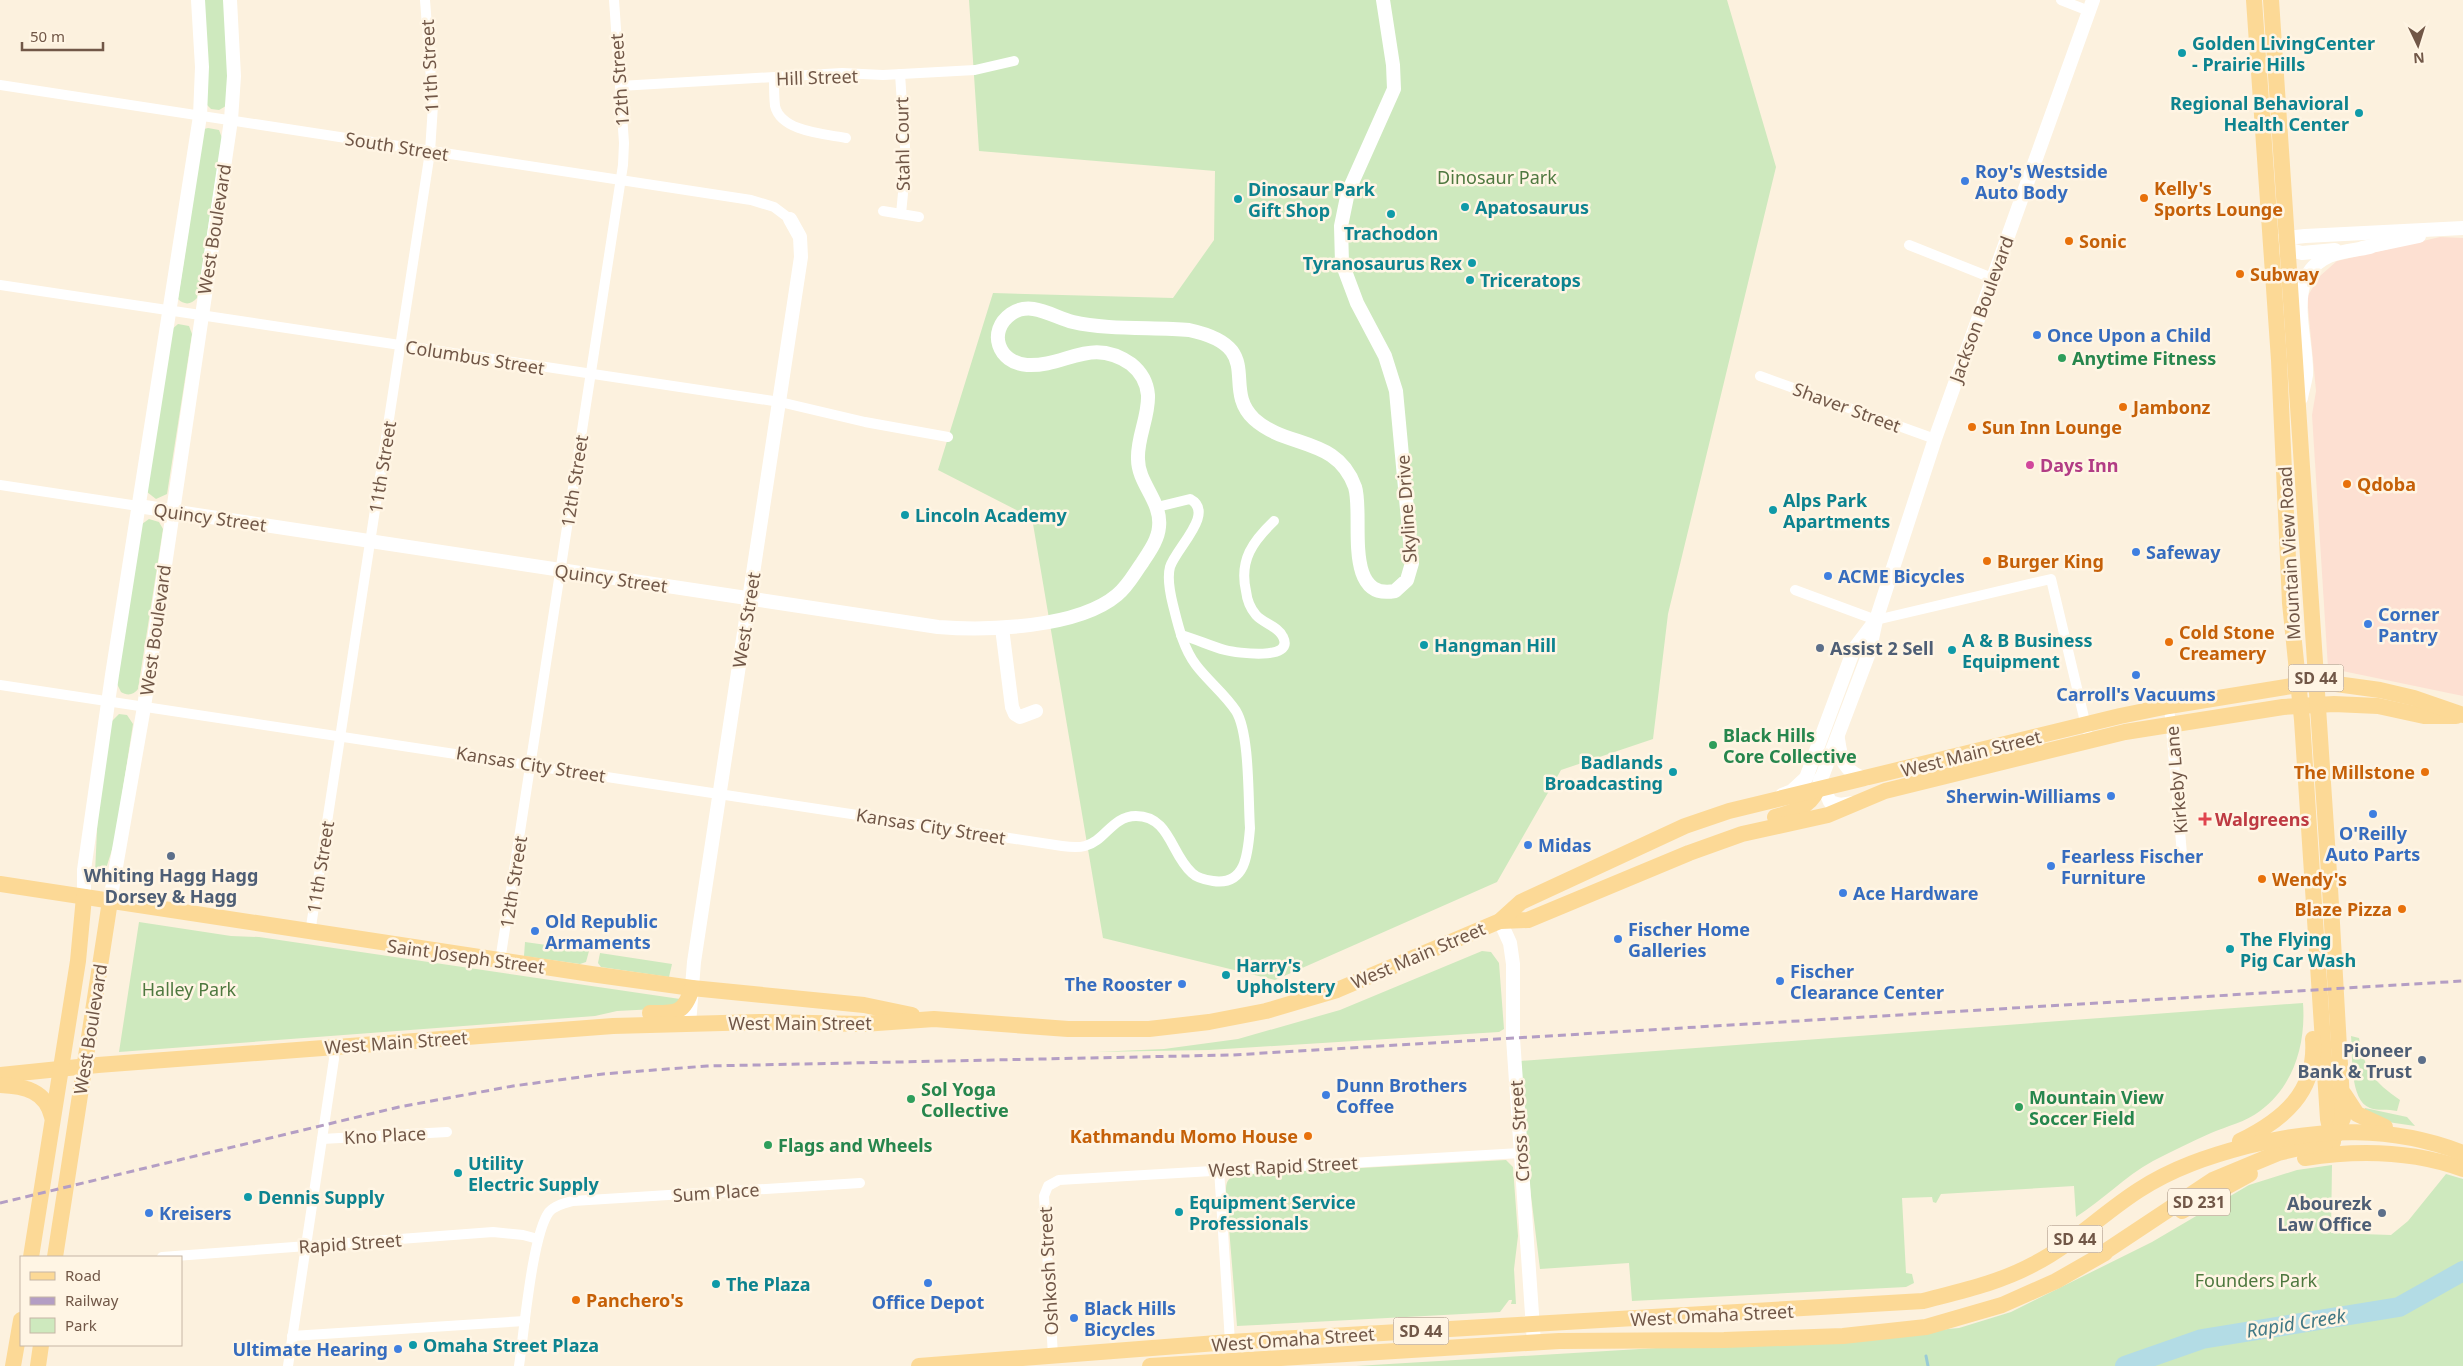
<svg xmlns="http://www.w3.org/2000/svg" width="2463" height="1366" viewBox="0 0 2463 1366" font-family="'Noto Sans',sans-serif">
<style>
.commercial{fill:#fde0d2}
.green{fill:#cee9be}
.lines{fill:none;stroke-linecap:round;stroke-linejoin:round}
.stream{stroke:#9acbd6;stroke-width:3}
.river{stroke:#b3dce5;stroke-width:20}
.street{stroke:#fff;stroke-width:10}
.secondary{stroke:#fff;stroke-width:14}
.primary{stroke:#fcd996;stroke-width:16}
.rail{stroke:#b49ec4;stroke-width:3;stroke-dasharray:8 5;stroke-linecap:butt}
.culture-dot{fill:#0f9aa8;stroke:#fff5e4;stroke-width:2}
.shop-dot{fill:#3f7fe0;stroke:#fff5e4;stroke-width:2}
.food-dot{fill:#e8710a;stroke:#fff5e4;stroke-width:2}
.leisure-dot{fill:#2e9e5b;stroke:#fff5e4;stroke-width:2}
.hotel-dot{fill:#d1479c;stroke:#fff5e4;stroke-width:2}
.service-dot{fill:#5c6f8a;stroke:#fff5e4;stroke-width:2}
.health-dot{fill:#e0444e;stroke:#fff5e4;stroke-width:2}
.labels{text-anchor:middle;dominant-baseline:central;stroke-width:5;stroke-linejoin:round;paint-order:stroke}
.shield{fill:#fff5e4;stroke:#9c8676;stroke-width:1}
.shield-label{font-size:16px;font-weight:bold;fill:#715747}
.culture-label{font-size:18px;font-weight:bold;fill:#0d838f;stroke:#fff5e4;text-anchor:start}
.street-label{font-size:18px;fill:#715747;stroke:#fff5e4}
.shop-label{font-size:18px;font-weight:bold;fill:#366cbe;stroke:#fff5e4;text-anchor:start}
.park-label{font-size:18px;fill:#4e783f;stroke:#fff5e4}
.food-label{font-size:18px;font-weight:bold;fill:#c56008;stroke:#fff5e4;text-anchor:start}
.leisure-label{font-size:18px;font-weight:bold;fill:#27864d;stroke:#fff5e4;text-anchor:start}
.hotel-label{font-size:18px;font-weight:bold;fill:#b23c85;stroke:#fff5e4;text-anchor:start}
.service-label{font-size:18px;font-weight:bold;fill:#4e5e75;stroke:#fff5e4;text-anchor:end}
.health-label{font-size:18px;font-weight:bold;fill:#be3a42;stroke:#fff5e4;text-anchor:start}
.water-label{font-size:19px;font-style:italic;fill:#417885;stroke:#fff5e4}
</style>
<rect width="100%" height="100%" fill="#fcf1de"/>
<!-- commercial -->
<path class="commercial" d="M2440 237 2463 238V696L2328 668 2312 415 2316 391 2307 297 2320 276 2337 261Z"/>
<!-- green -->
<g class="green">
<path d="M202 0H225L228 61 226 106 219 110 211 109 206 104Z"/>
<path d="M969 0H1727L1776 167 1668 614 1653 739 1561 770 1497 882 1275 980 1103 938 1032 518 938 470 993 293 1173 298 1214 240 1215 171 979 151Z"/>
<path d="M208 128 219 130 222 138 197 298C191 305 184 305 178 299L204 129Z"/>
<path d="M178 324 189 326 192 334 167 494 156 499 147 492 170 331Z"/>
<path d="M149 519 159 522 163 529 138 689C134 695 127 696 121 692L117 684 142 524Z"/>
<path d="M119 714 127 715 133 724 115 840 104 875 95 873 98 809 111 722Z"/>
<path d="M139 922 231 936 259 937 680 999 675 1008 617 1011 595 1016 119 1052Z"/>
<path d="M525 942 589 951 586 962 580 964 524 956Z"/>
<path d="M1482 951 1491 952 1499 963 1504 1029 1499 1032 1209 1050 1095 1052 1164 1049 1238 1039 1340 1010Z"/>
<path d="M600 953 672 964 669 977 601 967 598 963Z"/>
<path d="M2303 1003C2306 1044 2294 1086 2260 1111 2246 1122 2227 1126 2211 1133 2191 1142 2172 1151 2153 1161 2124 1177 2103 1200 2076 1217L2074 1186 1941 1194 1936 1203 1933 1202 1932 1197 1902 1198 1906 1273 1912 1274 1914 1283 1906 1287 1632 1301 1629 1263 1540 1269 1527 1163 1520 1061Z"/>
<path d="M2351 1036 2359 1038C2365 1071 2373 1081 2400 1100L2397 1111C2388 1109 2378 1111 2370 1108 2349 1100 2353 1055 2351 1036Z"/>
<path d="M2365 1108 2407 1117 2415 1126 2381 1121 2364 1110Z"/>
<path d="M1506 1160 1513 1167 1518 1236 1514 1269 1516 1304H1511L1512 1300H1509L1500 1312 1237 1326 1226 1191C1226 1183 1227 1179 1235 1175Z"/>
<path d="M2332 1165 2331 1233 2391 1235 2408 1221 2446 1174 2463 1179V1366H1356L1904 1333 1959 1328 2011 1312 2152 1242 2249 1185 2297 1170Z"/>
</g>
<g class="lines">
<!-- stream -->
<path class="stream" d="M1926 1356 1928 1366"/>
<!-- river -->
<path class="river" d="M2125 1366 2202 1339 2399 1307 2463 1271"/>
<!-- street -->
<g class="street">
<path d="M2061 0 2089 11"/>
<path d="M900 74 906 162 901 214"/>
<path d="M774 78C774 87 774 97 775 106 781 132 826 134 846 138"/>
<path d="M0 85 751 200 774 207 790 219"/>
<path d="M620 86 842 73 883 75 975 70 1014 61"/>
<path d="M883 211 919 217"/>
<path d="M1909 245 1992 278"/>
<path d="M0 285 780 402 865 422 948 437"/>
<path d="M1760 376 1935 439"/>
<path d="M0 485 138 506"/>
<path d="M1795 590 1876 620 2051 579 2087 730"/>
<path d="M1181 635C1196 639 1210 646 1225 650 1237 653 1295 661 1283 637 1278 626 1264 624 1256 615 1250 608 1247 600 1246 591 1239 560 1253 541 1274 521"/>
<path d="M0 685 1062 846C1069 847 1078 848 1085 846 1105 841 1112 816 1136 816 1170 816 1171 855 1192 873 1197 878 1206 880 1213 881 1246 886 1248 853 1250 828 1248 800 1250 734 1236 711 1225 694 1208 681 1196 665 1183 648 1178 625 1173 605 1170 593 1167 578 1170 567 1176 548 1216 513 1190 499L1157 507"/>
<path d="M2169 706 2182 854"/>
<path d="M310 933 430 152 433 105 425 0"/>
<path d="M500 961 623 165 624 143 614 0"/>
<path d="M322 1139 447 1132"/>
<path d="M1219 1169 1230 1342"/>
<path d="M162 1257 493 1232 523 1235 538 1239"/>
<path d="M292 1336 525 1321"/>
<path d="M1053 1356 1044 1196 1048 1186 1059 1180 1520 1153"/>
<path d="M288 1366 334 1059 333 1047"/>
<path d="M519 1366C524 1333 532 1235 549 1212 555 1205 565 1203 573 1201L860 1183"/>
</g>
<!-- secondary -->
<g class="secondary">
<path d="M2277 242 2287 238 2305 236 2463 228"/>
<path d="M2278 247 2302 253 2335 250"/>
<path d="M2362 248 2419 236"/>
<path d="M2301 398C2302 391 2305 383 2306 375 2308 337 2282 277 2329 256 2342 251 2357 250 2370 247"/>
<path d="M138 506 938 627C987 631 1078 628 1117 595 1128 586 1134 574 1142 563 1149 552 1158 540 1159 527 1162 501 1138 484 1138 459 1137 437 1149 417 1148 395 1147 383 1141 372 1131 364 1091 336 1066 367 1027 365 998 363 987 331 1011 314 1031 300 1053 317 1073 322 1106 330 1154 327 1189 330 1268 347 1220 387 1254 419 1287 449 1337 436 1355 487 1364 515 1342 601 1395 591L1407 580 1412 563 1396 391 1385 356 1357 303 1342 263 1341 226 1348 192 1394 89 1393 65 1383 0"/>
<path d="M1002 628 1012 707 1015 714 1020 717 1036 711"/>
<path d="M1838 739C1841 760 1844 772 1866 779"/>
<path d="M1820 779 1830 802 1840 805 1853 803"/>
<path d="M1817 790 1869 653 1876 620 1935 439 2093 0"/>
<path d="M1782 795 1792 791 1806 778 1854 649 1873 624"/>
<path d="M84 897V870L112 675 200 116 202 67 198 0"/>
<path d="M110 901 144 707 231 120 234 76 230 0"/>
<path d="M1500 921 1510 943 1513 964V1038L1534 1343"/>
<path d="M689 1024 694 962 801 257 800 237 790 219"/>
</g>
<!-- primary -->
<g class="primary">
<path d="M2254 0 2279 360 2290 603 2302 720 2328 1119 2333 1142"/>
<path d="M1775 817C1791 813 1810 807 1817 790"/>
<path d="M0 884 591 974 692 988 864 1005 912 1015"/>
<path d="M1500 921 1528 920 1689 853 1742 834 1828 815 1885 791 2125 732 2283 707 2334 704 2378 706 2424 716H2456"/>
<path d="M650 1013C675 1013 684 1015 692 988"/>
<path d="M0 1075 98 1065 613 1026 759 1022 863 1024 934 1019 1068 1029H1149L1209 1022 1266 1011 1337 990 1500 921 1521 902 1685 826 1729 811 2120 716 2169 706 2298 685 2329 683 2380 690 2414 698 2463 715"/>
<path d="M0 1085C25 1086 46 1091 52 1117"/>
<path d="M2344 1094 2357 1114 2385 1127"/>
<path d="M2240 1141C2283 1120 2317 1092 2313 1039"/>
<path d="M2305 1158C2357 1150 2413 1151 2463 1169"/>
<path d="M2182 1211 2250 1174"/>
<path d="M31 1257 78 961 84 897"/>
<path d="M55 1257 110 901"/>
<path d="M2097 1257 2213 1180 2278 1153 2326 1142 2336 1135 2343 1118 2330 888 2271 0"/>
<path d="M13 1366 21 1320"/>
<path d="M38 1366 41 1345"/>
<path d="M919 1366 1230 1342 1923 1301C1961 1291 1999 1283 2034 1264 2073 1244 2103 1213 2139 1190 2173 1168 2209 1156 2247 1146 2320 1128 2392 1125 2463 1153"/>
<path d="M1150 1366 1559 1341 1724 1340 1843 1336 1926 1327 2002 1305 2056 1281 2105 1253"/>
</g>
<!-- rail -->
<path class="rail" d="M0 1203 399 1107 513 1086 603 1074 707 1066 1232 1055 2463 981"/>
</g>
<!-- markers -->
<g class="culture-dot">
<circle cx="2182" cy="53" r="5"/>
<circle cx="2359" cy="113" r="5"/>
<circle cx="1238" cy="199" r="5"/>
<circle cx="1465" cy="207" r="5"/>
<circle cx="1391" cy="214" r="5"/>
<circle cx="1472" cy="263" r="5"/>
<circle cx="1470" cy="280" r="5"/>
<circle cx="1773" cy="510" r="5"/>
<circle cx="905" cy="515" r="5"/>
<circle cx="1424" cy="645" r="5"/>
<circle cx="1952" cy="650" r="5"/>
<circle cx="1673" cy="772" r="5"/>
<circle cx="2230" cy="949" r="5"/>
<circle cx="1226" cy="975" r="5"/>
<circle cx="458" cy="1173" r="5"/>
<circle cx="248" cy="1197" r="5"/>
<circle cx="1179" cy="1212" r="5"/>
<circle cx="716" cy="1284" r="5"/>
<circle cx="413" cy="1345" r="5"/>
</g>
<g class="shop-dot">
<circle cx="1965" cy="181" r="5"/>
<circle cx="2037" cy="335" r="5"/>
<circle cx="2136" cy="552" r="5"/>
<circle cx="1828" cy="576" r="5"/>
<circle cx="2368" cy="624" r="5"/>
<circle cx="2136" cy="675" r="5"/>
<circle cx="2111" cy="796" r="5"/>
<circle cx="2373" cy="814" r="5"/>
<circle cx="1528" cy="845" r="5"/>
<circle cx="2051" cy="866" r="5"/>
<circle cx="1843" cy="893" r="5"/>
<circle cx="535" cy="931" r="5"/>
<circle cx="1618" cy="939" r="5"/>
<circle cx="1780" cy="981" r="5"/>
<circle cx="1182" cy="984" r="5"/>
<circle cx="1326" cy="1095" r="5"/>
<circle cx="149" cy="1213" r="5"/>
<circle cx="928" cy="1283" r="5"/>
<circle cx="1074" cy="1318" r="5"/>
<circle cx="398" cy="1349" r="5"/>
</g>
<g class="food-dot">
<circle cx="2144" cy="198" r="5"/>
<circle cx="2069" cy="241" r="5"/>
<circle cx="2240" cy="274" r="5"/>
<circle cx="2123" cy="407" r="5"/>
<circle cx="1972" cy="427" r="5"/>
<circle cx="2347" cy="484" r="5"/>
<circle cx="1987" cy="561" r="5"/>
<circle cx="2169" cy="642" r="5"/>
<circle cx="2425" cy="772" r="5"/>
<circle cx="2262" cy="879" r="5"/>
<circle cx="2402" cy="909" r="5"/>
<circle cx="1308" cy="1136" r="5"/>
<circle cx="576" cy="1300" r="5"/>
</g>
<g class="leisure-dot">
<circle cx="2062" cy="358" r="5"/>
<circle cx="1713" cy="745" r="5"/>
<circle cx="911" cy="1099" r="5"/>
<circle cx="2019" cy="1107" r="5"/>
<circle cx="768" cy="1145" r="5"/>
</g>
<circle class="hotel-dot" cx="2030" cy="465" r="5"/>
<g class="service-dot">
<circle cx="1820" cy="648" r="5"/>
<circle cx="171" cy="856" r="5"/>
<circle cx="2422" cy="1060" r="5"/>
<circle cx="2382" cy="1213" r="5"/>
</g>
<path class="health-dot" d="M2202.5 811.5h5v5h5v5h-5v5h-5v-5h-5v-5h5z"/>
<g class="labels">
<!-- shield labels -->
<g class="shield">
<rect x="2288.5" y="664.5" width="55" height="27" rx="4"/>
<rect x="2168" y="1188.5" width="62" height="27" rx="4"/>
<rect x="2047.5" y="1225.5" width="55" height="27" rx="4"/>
<rect x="1393.5" y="1317.5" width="55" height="27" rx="4"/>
</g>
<g class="shield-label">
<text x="2316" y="678">SD 44</text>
<text x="2199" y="1202">SD 231</text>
<text x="2075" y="1239">SD 44</text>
<text x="1421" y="1331">SD 44</text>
</g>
<!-- culture labels -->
<g class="culture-label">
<text x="2192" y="43">Golden LivingCenter<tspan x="2192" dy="21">- Prairie Hills</tspan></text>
<text x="2349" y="103" text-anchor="end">Regional Behavioral<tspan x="2349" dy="21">Health Center</tspan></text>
<text x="1248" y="189">Dinosaur Park<tspan x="1248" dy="21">Gift Shop</tspan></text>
<text x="1475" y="207">Apatosaurus</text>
<text x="1391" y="233" text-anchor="middle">Trachodon</text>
<text x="1462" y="263" text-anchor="end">Tyranosaurus Rex</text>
<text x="1480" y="280">Triceratops</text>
<text x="1783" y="500">Alps Park<tspan x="1783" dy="21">Apartments</tspan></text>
<text x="915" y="515">Lincoln Academy</text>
<text x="1962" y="640">A &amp; B Business<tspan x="1962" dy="21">Equipment</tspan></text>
<text x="1434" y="645">Hangman Hill</text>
<text x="1663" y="762" text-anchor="end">Badlands<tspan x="1663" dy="21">Broadcasting</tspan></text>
<text x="2240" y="939">The Flying<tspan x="2240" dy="21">Pig Car Wash</tspan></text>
<text x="1236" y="965">Harry's<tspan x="1236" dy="21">Upholstery</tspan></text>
<text x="468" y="1163">Utility<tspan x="468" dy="21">Electric Supply</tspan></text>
<text x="258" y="1197">Dennis Supply</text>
<text x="1189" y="1202">Equipment Service<tspan x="1189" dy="21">Professionals</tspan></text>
<text x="726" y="1284">The Plaza</text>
<text x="423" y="1345">Omaha Street Plaza</text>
</g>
<!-- street labels -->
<g class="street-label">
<text transform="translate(429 66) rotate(-93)">11th Street</text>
<text transform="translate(817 77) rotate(-2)">Hill Street</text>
<text transform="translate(619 80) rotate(-94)">12th Street</text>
<text transform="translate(902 144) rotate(-91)">Stahl Court</text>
<text transform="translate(397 146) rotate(9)">South Street</text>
<text transform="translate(214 229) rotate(-81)">West Boulevard</text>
<text transform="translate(1981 309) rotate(-70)">Jackson Boulevard</text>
<text transform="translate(475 357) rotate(9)">Columbus Street</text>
<text transform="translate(1847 407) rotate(20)">Shaver Street</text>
<text transform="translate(382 467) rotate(-81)">11th Street</text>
<text transform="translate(574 481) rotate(-81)">12th Street</text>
<text transform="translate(1406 509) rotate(-94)">Skyline Drive</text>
<text transform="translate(210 517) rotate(8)">Quincy Street</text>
<text transform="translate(2289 553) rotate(-93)">Mountain View Road</text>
<text transform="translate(611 578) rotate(8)">Quincy Street</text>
<text transform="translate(746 620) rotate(-81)">West Street</text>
<text transform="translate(155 630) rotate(-82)">West Boulevard</text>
<text transform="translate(1971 753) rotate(-14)">West Main Street</text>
<text transform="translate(531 764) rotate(9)">Kansas City Street</text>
<text transform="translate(2176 780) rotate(-95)">Kirkeby Lane</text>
<text transform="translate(931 826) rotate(9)">Kansas City Street</text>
<text transform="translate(320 867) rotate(-81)">11th Street</text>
<text transform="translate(513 882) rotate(-81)">12th Street</text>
<text transform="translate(1418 955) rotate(-23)">West Main Street</text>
<text transform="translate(466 956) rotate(8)">Saint Joseph Street</text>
<text x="800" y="1023">West Main Street</text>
<text transform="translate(90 1029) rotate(-81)">West Boulevard</text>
<text transform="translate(396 1042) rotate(-4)">West Main Street</text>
<text transform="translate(1519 1131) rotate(-94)">Cross Street</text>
<text transform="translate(385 1135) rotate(-3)">Kno Place</text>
<text transform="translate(1283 1166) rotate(-3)">West Rapid Street</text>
<text transform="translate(716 1192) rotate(-4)">Sum Place</text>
<text transform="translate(350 1243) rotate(-4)">Rapid Street</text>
<text transform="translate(1048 1271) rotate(-93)">Oshkosh Street</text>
<text transform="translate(1712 1315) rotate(-3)">West Omaha Street</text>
<text transform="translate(1293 1339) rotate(-4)">West Omaha Street</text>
</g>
<!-- shop labels -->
<g class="shop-label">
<text x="1975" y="171">Roy's Westside<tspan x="1975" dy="21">Auto Body</tspan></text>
<text x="2047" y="335">Once Upon a Child</text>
<text x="2146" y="552">Safeway</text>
<text x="1838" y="576">ACME Bicycles</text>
<text x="2378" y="614">Corner<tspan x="2378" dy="21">Pantry</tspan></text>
<text x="2136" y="694" text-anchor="middle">Carroll's Vacuums</text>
<text x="2101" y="796" text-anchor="end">Sherwin-Williams</text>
<text x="2373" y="833" text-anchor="middle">O'Reilly<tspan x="2373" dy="21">Auto Parts</tspan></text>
<text x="1538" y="845">Midas</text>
<text x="2061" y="856">Fearless Fischer<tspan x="2061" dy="21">Furniture</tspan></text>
<text x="1853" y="893">Ace Hardware</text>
<text x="545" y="921">Old Republic<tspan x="545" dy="21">Armaments</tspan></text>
<text x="1628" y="929">Fischer Home<tspan x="1628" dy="21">Galleries</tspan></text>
<text x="1790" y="971">Fischer<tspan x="1790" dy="21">Clearance Center</tspan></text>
<text x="1172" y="984" text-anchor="end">The Rooster</text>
<text x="1336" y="1085">Dunn Brothers<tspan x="1336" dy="21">Coffee</tspan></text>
<text x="159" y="1213">Kreisers</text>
<text x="928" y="1302" text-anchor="middle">Office Depot</text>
<text x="1084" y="1308">Black Hills<tspan x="1084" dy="21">Bicycles</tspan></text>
<text x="388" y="1349" text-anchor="end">Ultimate Hearing</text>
</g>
<!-- park labels -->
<g class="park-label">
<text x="1497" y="177">Dinosaur Park</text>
<text x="189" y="989">Halley Park</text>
<text x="2256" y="1280">Founders Park</text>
</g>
<!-- food labels -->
<g class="food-label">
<text x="2154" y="188">Kelly's<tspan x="2154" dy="21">Sports Lounge</tspan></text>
<text x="2079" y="241">Sonic</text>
<text x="2250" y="274">Subway</text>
<text x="2133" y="407">Jambonz</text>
<text x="1982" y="427">Sun Inn Lounge</text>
<text x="2357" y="484">Qdoba</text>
<text x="1997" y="561">Burger King</text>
<text x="2179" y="632">Cold Stone<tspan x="2179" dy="21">Creamery</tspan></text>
<text x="2415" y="772" text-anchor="end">The Millstone</text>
<text x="2272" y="879">Wendy's</text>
<text x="2392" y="909" text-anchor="end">Blaze Pizza</text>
<text x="1298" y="1136" text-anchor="end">Kathmandu Momo House</text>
<text x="586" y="1300">Panchero's</text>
</g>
<!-- leisure labels -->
<g class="leisure-label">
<text x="2072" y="358">Anytime Fitness</text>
<text x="1723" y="735">Black Hills<tspan x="1723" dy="21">Core Collective</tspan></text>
<text x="921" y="1089">Sol Yoga<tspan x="921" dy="21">Collective</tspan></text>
<text x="2029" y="1097">Mountain View<tspan x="2029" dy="21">Soccer Field</tspan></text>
<text x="778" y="1145">Flags and Wheels</text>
</g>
<!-- hotel labels -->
<g class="hotel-label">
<text x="2040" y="465">Days Inn</text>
</g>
<!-- service labels -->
<g class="service-label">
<text x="1830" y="648" text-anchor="start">Assist 2 Sell</text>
<text x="171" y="875" text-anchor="middle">Whiting Hagg Hagg<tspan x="171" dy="21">Dorsey &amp; Hagg</tspan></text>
<text x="2412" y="1050">Pioneer<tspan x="2412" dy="21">Bank &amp; Trust</tspan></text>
<text x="2372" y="1203">Abourezk<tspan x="2372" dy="21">Law Office</tspan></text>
</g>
<!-- health labels -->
<g class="health-label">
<text x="2215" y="819">Walgreens</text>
</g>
<!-- water labels -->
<g class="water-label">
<text transform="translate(2296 1323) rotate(-9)">Rapid Creek</text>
</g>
</g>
<!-- legend -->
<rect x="20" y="1256" width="162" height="90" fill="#fff5e4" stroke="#c6b6a5"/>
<rect x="30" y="1272" width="25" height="8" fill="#fcd996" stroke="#c6b6a5"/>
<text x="65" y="1281" font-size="15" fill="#715747">Road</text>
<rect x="30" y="1297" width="25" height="8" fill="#b49ec4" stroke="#c6b6a5"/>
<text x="65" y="1306" font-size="15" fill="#715747">Railway</text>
<rect x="30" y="1318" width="25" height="15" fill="#cee9be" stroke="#c6b6a5"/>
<text x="65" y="1331" font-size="15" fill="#715747">Park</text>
<!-- north arrow -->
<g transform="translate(2418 45) rotate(176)" stroke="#fff5e4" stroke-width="4" paint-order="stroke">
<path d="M0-4L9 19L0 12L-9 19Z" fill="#715747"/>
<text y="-8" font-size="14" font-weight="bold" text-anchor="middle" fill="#715747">N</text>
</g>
<!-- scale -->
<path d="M22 42v8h81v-8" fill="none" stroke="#715747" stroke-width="2.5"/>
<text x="30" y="42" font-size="15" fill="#715747" stroke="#fff5e4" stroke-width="4" paint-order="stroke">50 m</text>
</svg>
